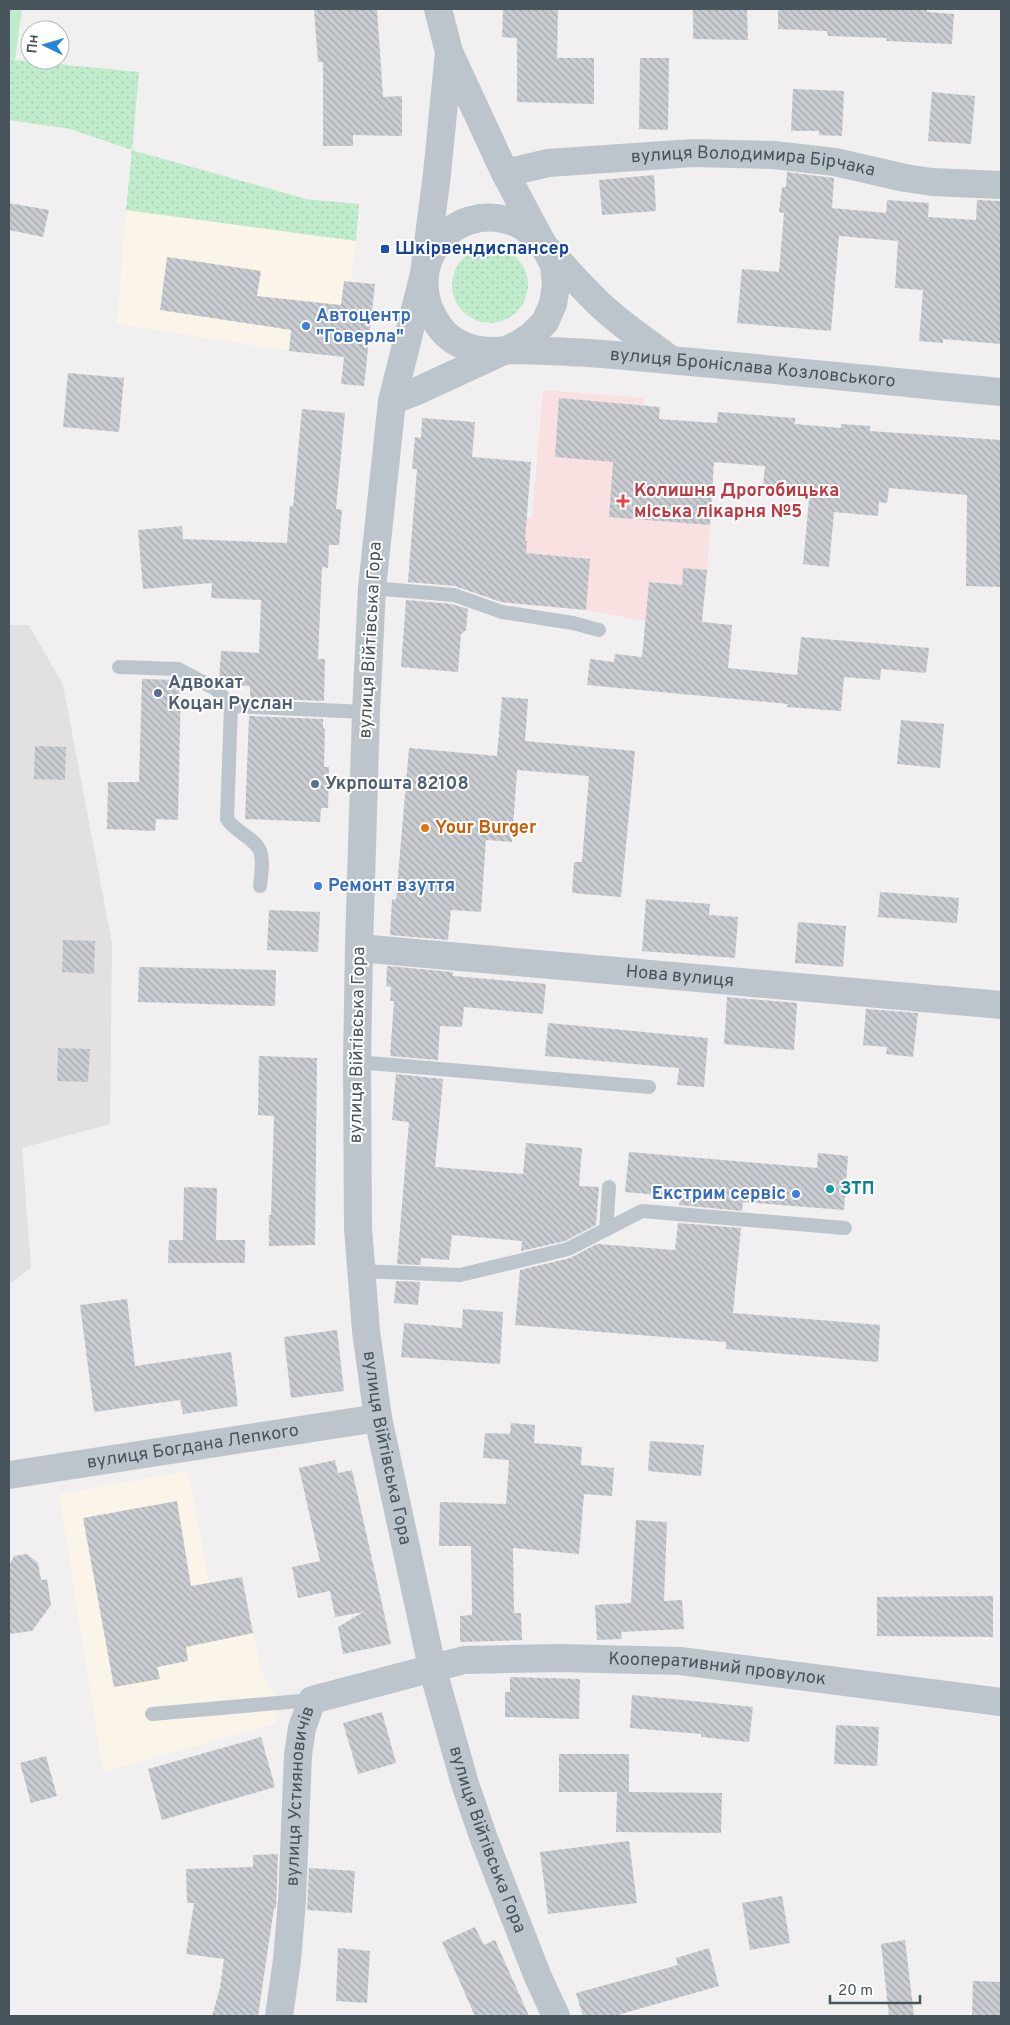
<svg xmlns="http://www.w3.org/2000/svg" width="1010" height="2025" viewBox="0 0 1010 2025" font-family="Overpass,sans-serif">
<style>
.commercial{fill:#fbf4e9}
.education{fill:#e2e0e0}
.medical{fill:#f9e1e1}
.grass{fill:url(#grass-dots)}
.garden{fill:#c0eccc}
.building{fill:url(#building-back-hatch)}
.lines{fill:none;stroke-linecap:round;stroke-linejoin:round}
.service{stroke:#bbc5cb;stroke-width:14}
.minor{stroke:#bbc5cb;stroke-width:28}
.tertiary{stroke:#bbc5cb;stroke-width:28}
.transit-dot{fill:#1a4fb4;stroke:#fff;stroke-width:2}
.shop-dot{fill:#3f7fe0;stroke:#fff;stroke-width:2}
.health-dot{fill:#e0444e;stroke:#fff;stroke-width:2}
.service-dot{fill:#5c6f8a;stroke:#fff;stroke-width:2}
.food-dot{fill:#e8710a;stroke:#fff;stroke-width:2}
.culture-dot{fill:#0f9aa8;stroke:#fff;stroke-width:2}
.labels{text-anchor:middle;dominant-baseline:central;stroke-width:4;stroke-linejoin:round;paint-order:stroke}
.street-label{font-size:18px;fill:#48545b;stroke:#fff}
.transit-label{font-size:18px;font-weight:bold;fill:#164399;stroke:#fff;text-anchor:start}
.shop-label{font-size:18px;font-weight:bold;fill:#366cbe;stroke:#fff;text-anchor:start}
.health-label{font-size:18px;font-weight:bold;fill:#be3a42;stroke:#fff;text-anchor:start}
.service-label{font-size:18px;font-weight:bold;fill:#4e5e75;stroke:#fff;text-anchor:start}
.food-label{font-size:18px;font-weight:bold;fill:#c56008;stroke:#fff;text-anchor:start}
.culture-label{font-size:18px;font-weight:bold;fill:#0d838f;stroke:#fff;text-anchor:start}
</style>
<defs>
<pattern id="grass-dots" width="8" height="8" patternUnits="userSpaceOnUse" patternTransform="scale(1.25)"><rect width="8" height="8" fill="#c0eccc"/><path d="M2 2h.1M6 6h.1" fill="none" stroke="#a6ccb1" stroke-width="1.8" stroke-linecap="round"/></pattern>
<pattern id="building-back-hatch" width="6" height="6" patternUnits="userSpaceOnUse" patternTransform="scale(1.25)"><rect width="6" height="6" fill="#c9cdd1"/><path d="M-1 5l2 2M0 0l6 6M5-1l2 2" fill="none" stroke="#a5a9ad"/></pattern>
</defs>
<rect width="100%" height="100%" fill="#f1efef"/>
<!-- commercial -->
<g class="commercial">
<path d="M126 210 356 241 351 281 375 284 367 359 289 351 117 324Z"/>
<path d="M188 1471 209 1583 242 1577 261 1671 275 1695 276 1724 103 1772 59 1494Z"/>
</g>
<!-- education -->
<path class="education" d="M9 625H29L63 685 112 943 110 1124 22 1148 31 1268 9 1284Z"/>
<!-- medical -->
<path class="medical" d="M543 390 644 398 637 487 712 493 707 570 683 569 679 624 645 621 586 610 504 603 505 588 408 580 414 509 532 518Z"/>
<!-- grass -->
<g class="grass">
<path d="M9 57 15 60 139 72 132 150 306 199 359 204 356 241 126 210 132 150 70 129 9 120Z"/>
<circle cx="490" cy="285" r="38"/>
</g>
<!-- garden -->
<path class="garden" d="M9 9H22L15 60 9 57Z"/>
<!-- building -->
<g class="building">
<path d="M337 9H377L383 97 402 96V136L353 135V146H323V62H318L314 10Z"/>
<path d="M503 9H558L557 58H594V104L517 102V38L502 37Z"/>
<path d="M693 9H747L748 40 693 39Z"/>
<path d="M778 9H927V12L954 14 952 44 886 41 887 38 828 36 827 31 778 29Z"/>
<path d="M640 58H669L668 130 639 129Z"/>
<path d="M793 89 844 91 842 136 819 135V131H791Z"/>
<path d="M932 92 975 96 971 144 928 141Z"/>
<path d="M787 172 834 178 832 208 886 213 887 200 929 203 928 217 976 220 977 200 1001 201V344L943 339V343L919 341 923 290 895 288 898 241 839 236 831 331 737 323 742 269 779 272 784 213 779 212 782 187H786Z"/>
<path d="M654 175 656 211 602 215 599 180Z"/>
<path d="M9 203 49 210 43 237 9 230Z"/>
<path d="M167 257 261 271 257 296 341 305 344 281 375 284 364 386 341 384 344 357 289 351 291 330 160 310Z"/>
<path d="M68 373 124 378 119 432 63 427Z"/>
<path d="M559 398 660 407 659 419 717 423 718 412 795 418V424L841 428V424L870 426V431L1001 440V587L966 586 967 495 889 488 887 503 879 502 878 516 834 512 829 567 803 564 810 489 763 486 765 466 714 462 710 525 609 517 613 462 555 457Z"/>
<path d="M302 409 345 413 336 509 342 510 339 545H329L328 568 322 567 318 659H325L324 701 250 698V686L224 685 219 681 221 651 259 653 261 600 211 598 212 583 143 589 138 530 182 526 183 539 287 543 290 506H293Z"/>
<path d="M422 418 475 422 472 457 531 462 525 541H527L526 553 590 559 586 610 501 602 455 586 408 582 417 469H412L415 437 421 438Z"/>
<path d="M683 568 707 570 702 622 732 625 728 668 797 675 801 637 929 648 926 673 881 669 880 680 844 677 841 711 787 707 788 704 587 685 590 659 614 662 615 654 642 657 649 582 682 585Z"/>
<path d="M406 600 452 604 468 609 466 630 461 634 458 672 401 667Z"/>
<path d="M142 679 181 680 178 820 156 819 155 831 107 829 108 782H139Z"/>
<path d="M502 697 528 699 525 741 635 751 621 897 572 893 574 862H582L589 776 517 770 512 842 486 840 481 912 451 910 448 940 390 935 392 899 396 900 409 748 497 756Z"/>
<path d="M249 716 323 719V728L325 729 324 767H329L328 808H321L320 822 245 819Z"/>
<path d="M901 720 944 724 940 768 897 764Z"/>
<path d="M35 746 66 747 65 780 34 779Z"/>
<path d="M880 892 959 898 957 923 878 917Z"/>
<path d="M646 899 710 904 709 915 738 917 735 958 642 951Z"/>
<path d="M269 910 320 912 318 952 267 950Z"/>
<path d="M798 922 846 926 843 967 795 963Z"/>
<path d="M63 940 95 941 94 974 62 972Z"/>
<path d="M387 966 453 972V976L546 984 543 1014 464 1007 462 1027 440 1026 438 1060 390 1056 394 1001H390L391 987 386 986Z"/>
<path d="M139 967 276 970 275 1006 138 1002Z"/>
<path d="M727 997 797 1003 794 1050 724 1044Z"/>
<path d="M866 1009 918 1013 913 1057 886 1054 887 1047 863 1045Z"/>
<path d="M548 1023 708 1038 704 1087 677 1085 679 1068 545 1056Z"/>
<path d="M58 1048 90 1049 88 1082 57 1081Z"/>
<path d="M259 1056 317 1058 315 1245 269 1246V1215H271L274 1116 258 1115Z"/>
<path d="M396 1074 443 1079 435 1167 523 1174 526 1143 582 1148 579 1186 599 1187 596 1225 565 1241 521 1251 522 1241 452 1235 449 1260 421 1258 420 1265 397 1264 409 1122 392 1120Z"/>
<path d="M629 1152 817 1168 818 1153 848 1156 844 1210 743 1202 742 1211 679 1205 680 1197 625 1192Z"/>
<path d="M184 1187 217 1188 216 1240H245V1263H168L169 1240H183Z"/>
<path d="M678 1223 741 1228 733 1313 880 1325 878 1362 726 1349V1342L515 1325 520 1270 570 1258 597 1244 675 1250Z"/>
<path d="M396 1281 420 1282 418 1305 394 1303Z"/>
<path d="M127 1299 135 1366 231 1352 238 1406 183 1414 180 1400 94 1412 80 1305Z"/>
<path d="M463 1309 503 1312 500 1364 401 1357 404 1323 462 1328Z"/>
<path d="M337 1330 344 1391 291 1398 284 1337Z"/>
<path d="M511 1423 535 1425 534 1443 582 1447 581 1465 614 1468 612 1496 584 1494 579 1554 513 1548 514 1613H521L522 1640 460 1642V1616L472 1615 471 1546H439L440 1502 506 1504 509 1460 483 1458 485 1433 510 1434Z"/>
<path d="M650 1441 704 1445 701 1476 648 1471Z"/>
<path d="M335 1460 338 1473 352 1470 391 1644 343 1654 338 1627 363 1612 335 1617 330 1591 298 1598 292 1567 320 1561 299 1468Z"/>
<path d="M177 1501 191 1586 242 1577 253 1633 186 1647 188 1661 157 1667 160 1679 114 1687 83 1518Z"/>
<path d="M636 1520 667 1522 664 1601 682 1600 684 1629 621 1632 622 1639 597 1640 595 1605 631 1603Z"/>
<path d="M27 1554 38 1563 41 1580 47 1579 51 1605 32 1631 9 1634V1566L14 1556Z"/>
<path d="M993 1596V1637L877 1636V1597Z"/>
<path d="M510 1677 580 1679 579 1719 505 1717V1692H510Z"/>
<path d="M632 1695 753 1707 749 1742 701 1737V1734L630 1728Z"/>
<path d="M382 1712 396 1763 358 1774 343 1723Z"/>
<path d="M836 1725 879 1727 877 1766 834 1764Z"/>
<path d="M261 1737 275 1787 162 1820 148 1769Z"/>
<path d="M559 1754H629V1792L722 1793 721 1833 616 1832 617 1792H559Z"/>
<path d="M46 1756 57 1796 31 1803 20 1763Z"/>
<path d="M629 1841 637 1903 548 1914 540 1852Z"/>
<path d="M278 1854 276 1908H274L258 2016H212L220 1988 224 1959 186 1954 194 1903H187L186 1869 253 1867V1855Z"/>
<path d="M309 1868 355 1871 352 1913 307 1910Z"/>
<path d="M782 1896 790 1943 750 1950 742 1903Z"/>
<path d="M475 1927 484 1945 495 1940 529 2016H475L442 1942Z"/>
<path d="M905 1940 914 2016H889L881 1944Z"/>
<path d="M338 1948 370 1951 367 2003 336 2001Z"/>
<path d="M709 1948 719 1986 614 2016H583L576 1993 678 1965 676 1958Z"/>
<path d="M973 1981 1001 1982V2016H972Z"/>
</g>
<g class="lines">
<!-- service -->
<g class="service">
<path d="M372 588 454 595 502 612 573 623 599 630"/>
<path d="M119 667 178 669 216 689 231 706 366 712"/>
<path d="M231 706 227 819C234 831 256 839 260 851 264 860 261 876 260 886"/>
<path d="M357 1062 649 1087"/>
<path d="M606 1230 609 1187"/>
<path d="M361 1271 460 1275 568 1249 642 1211 845 1228"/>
<path d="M152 1714 312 1700"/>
</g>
<!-- minor -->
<g class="minor">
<path id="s1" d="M505 173 548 163 693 153 774 155 835 162 905 178 932 182 1001 185"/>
<path id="s2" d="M359 948 1001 1005"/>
<path id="s3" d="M9 1475 378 1418"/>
<path id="s4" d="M279 2016 287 1960 292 1901 298 1755 302 1728 312 1700 464 1660 560 1658 680 1661 1001 1702"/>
</g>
<!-- tertiary -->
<g class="tertiary">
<path id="s5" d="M449 52 437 174 424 274 392 401 372 588 366 712 359 948 357 1062 358 1228 366 1331 378 1418 432 1667 465 1784 484 1839 538 1977 556 2016"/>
<path id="s6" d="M671 360C649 343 626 328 606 310 586 292 568 271 549 251 538 241 531 229 516 223 450 197 398 270 439 326 447 338 461 346 474 349 488 353 503 350 517 350 550 351 581 352 614 355 743 366 872 380 1001 392"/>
<path d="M392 401 417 391 519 344 531 336 545 322 553 304 556 285 554 265 505 173 449 52 438 9"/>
</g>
</g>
<!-- markers -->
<rect class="transit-dot" x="380" y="244" width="10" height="10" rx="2.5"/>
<g class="shop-dot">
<circle cx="306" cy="326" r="5"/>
<circle cx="318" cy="886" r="5"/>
<circle cx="796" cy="1194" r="5"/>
</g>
<path class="health-dot" d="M620.5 493.5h5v5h5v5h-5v5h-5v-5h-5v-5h5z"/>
<g class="service-dot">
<circle cx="158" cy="693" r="5"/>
<circle cx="315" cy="784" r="5"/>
</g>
<circle class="food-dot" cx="425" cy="828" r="5"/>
<circle class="culture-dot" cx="830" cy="1189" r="5"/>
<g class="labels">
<!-- street labels -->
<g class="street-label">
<text stroke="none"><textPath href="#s1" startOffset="250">вулиця Володимира Бірчака</textPath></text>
<text stroke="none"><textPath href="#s6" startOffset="706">вулиця Броніслава Козловського</textPath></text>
<text transform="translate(371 640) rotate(-87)">вулиця Війтівська Гора</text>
<text stroke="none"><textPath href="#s2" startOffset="322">Нова вулиця</textPath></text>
<text transform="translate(358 1045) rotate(-89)">вулиця Війтівська Гора</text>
<text stroke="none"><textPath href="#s3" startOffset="186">вулиця Богдана Лепкого</textPath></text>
<text stroke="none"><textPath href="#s5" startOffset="1405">вулиця Війтівська Гора</textPath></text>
<text stroke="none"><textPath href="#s4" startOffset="730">Кооперативний провулок</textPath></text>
<text stroke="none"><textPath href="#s4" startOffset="221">вулиця Устияновичів</textPath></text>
<text stroke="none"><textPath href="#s5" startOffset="1810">вулиця Війтівська Гора</textPath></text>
</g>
<!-- transit labels -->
<g class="transit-label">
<text x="395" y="249">Шкірвендиспансер</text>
</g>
<!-- shop labels -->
<g class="shop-label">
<text x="316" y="316">Автоцентр<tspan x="316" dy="21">"Говерла"</tspan></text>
<text x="328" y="886">Ремонт взуття</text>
<text x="786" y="1194" text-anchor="end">Екстрим сервіс</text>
</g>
<!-- health labels -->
<g class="health-label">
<text x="634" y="491">Колишня Дрогобицька<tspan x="634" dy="21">міська лікарня №5</tspan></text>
</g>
<!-- service labels -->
<g class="service-label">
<text x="168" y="683">Адвокат<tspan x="168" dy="21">Коцан Руслан</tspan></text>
<text x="325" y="784">Укрпошта 82108</text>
</g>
<!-- food labels -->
<g class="food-label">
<text x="435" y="828">Your Burger</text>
</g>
<!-- culture labels -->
<g class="culture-label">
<text x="840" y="1189">ЗТП</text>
</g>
</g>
<!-- border -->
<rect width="1010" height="2025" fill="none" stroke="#48545b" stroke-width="20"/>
<!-- north arrow -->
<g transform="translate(45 45) rotate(275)"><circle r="24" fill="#ffffff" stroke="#b6bbbd"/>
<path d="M0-4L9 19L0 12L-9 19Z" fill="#2386d7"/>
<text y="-8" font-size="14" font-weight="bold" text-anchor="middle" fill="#48545b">Пн</text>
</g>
<!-- scale -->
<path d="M830 1995v8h90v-8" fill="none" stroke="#48545b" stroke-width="2.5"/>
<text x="838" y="1995" font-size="15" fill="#48545b" stroke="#ffffff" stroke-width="4" paint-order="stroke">20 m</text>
</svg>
